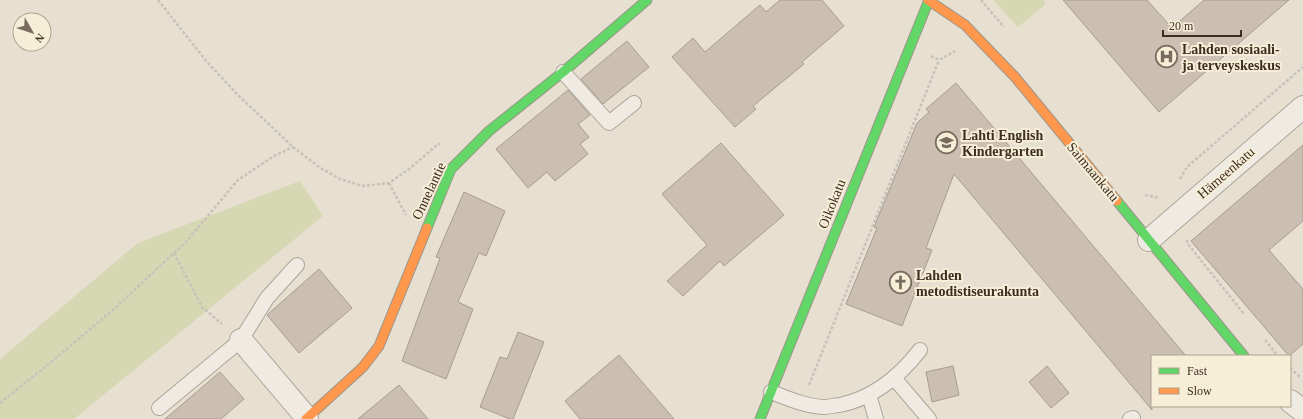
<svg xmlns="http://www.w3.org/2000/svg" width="1303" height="419" viewBox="0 0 1303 419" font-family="'Times New Roman',serif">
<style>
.green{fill:#d6d7b3}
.building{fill:#cbbfb2;stroke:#a89c90}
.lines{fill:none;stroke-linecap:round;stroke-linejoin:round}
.lane-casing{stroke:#ada599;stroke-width:16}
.street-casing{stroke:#ada599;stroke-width:24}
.fast-casing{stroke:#9c958a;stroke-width:11}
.slow-casing{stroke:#9c958a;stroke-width:11}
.path{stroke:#c8c2b9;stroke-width:2.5;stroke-dasharray:3 2;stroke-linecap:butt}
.lane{stroke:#efebe3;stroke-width:14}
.street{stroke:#efebe3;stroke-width:22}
.fast{stroke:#63d668;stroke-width:9}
.slow{stroke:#ff974d;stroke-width:9}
.labels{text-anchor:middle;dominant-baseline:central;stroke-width:4;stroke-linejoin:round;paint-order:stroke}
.poi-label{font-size:14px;font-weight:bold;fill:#3d2e20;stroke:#f7eed8;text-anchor:start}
.street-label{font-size:14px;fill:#3d2e20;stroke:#f7eed8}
</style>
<rect width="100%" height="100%" fill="#e7e0d1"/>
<!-- green -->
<g class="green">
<path d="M993 0H1044L1045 5 1018 27Z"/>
<path d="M300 181 323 216 74 419H0V359L138 243Z"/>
</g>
<!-- building -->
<g class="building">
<path d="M780 0H822L844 26 802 62 804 64 753 106 756 109 735 127 672 57 693 38 705 52 760 5 766 12Z"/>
<path d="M1063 0H1147L1172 28 1204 0H1289L1159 112Z"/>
<path d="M627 41 649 67 603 104 581 79Z"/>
<path d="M956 83 1186 356H1152V410L954 174 926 248 932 250 902 326 846 304 877 228 874 227 917 123 929 112 926 109Z"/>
<path d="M568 90 590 115 578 124 589 137 580 144 588 154 555 181 547 172 528 188 496 149Z"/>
<path d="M721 143 784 215 724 266 720 261 683 296 667 281 707 245 662 194Z"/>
<path d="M1303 145V221L1269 250 1303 289V344L1289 356 1191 241Z"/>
<path d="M464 192 505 211 486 256 479 253 458 302 473 309 446 379 402 361 440 258 436 257Z"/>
<path d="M319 269 352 308 299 353 267 315Z"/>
<path d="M518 332 544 342 513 419H510L480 407 500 357 507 359Z"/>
<path d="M619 355 674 419H580L565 401Z"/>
<path d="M953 366 959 395 932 402 926 372Z"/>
<path d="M1047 366 1069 393 1051 408 1029 382Z"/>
<path d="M220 372 244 399 221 419H165Z"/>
<path d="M399 385 428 419H358Z"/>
</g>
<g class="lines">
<defs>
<g id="lane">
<path d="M563 72 609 123 634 103"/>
<path d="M894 378 929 419"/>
<path d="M771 392C789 399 805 406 824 407 829 407 835 405 840 405 873 398 899 377 920 350"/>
<path d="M869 395 876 419"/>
<path d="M159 408 241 340 267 298 297 265"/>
<path d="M1130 419 1133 418"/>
</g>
<g id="street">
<path d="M1149 240 1303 107"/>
<path d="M241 340 307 418"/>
<path d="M1290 401 1303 411"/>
</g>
<g id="fast">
<path d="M1117 201 1244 356"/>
<path d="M427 228 451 169 489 131 563 72 647 0"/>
<path d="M760 419 929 0"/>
</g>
<g id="slow">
<path d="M928 0 965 25 1015 77 1117 201"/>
<path d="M306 419 363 367 379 346 427 228"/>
</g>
</defs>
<!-- lane casing -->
<use href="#lane" class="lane-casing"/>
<!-- street casing -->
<use href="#street" class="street-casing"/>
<!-- fast casing -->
<use href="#fast" class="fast-casing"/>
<!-- slow casing -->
<use href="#slow" class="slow-casing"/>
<!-- path -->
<g class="path">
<path d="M158 0 207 62 239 96 293 147 319 167 340 179 363 186 389 183 409 169 437 145 440 144"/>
<path d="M981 0 1004 27"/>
<path d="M931 56 939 60 955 51"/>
<path d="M1180 179 1187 167 1303 67"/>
<path d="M389 183 406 215"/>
<path d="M1145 195 1159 198"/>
<path d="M1187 240V243L1244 314"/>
<path d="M174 253 202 307 222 324"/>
<path d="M1265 340 1278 356"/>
<path d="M1290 368 1301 378"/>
<path d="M809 385 939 60"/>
<path d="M0 403 55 359 114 309 174 253 186 242 238 180 274 156 293 147"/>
</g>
<!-- lane -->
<use href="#lane" class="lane"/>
<!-- street -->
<use href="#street" class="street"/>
<!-- fast -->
<use href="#fast" class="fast"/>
<!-- slow -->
<use href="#slow" class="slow"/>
</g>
<!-- icons -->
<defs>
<symbol id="hospital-ring" viewBox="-11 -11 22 22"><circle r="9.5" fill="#f7eed8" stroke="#786c5e" stroke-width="1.5"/><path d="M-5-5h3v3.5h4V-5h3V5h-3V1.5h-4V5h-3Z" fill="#786c5e"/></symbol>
<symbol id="school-ring" viewBox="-11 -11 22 22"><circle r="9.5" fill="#f7eed8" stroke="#786c5e" stroke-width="1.5"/><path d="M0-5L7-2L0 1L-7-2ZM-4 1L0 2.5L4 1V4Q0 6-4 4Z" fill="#786c5e"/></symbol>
<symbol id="church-ring" viewBox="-11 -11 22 22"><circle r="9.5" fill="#f7eed8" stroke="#786c5e" stroke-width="1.5"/><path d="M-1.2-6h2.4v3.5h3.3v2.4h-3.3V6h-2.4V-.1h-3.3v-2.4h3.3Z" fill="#786c5e"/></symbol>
</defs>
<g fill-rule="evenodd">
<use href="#hospital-ring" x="1154" y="44" width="25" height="25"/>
<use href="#school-ring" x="934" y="130" width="25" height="25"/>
<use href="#church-ring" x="888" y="270" width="25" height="25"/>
</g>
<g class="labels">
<!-- poi labels -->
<g class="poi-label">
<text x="1182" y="49">Lahden sosiaali-<tspan x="1182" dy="16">ja terveyskeskus</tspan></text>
<text x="962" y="135">Lahti English<tspan x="962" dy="16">Kindergarten</tspan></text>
<text x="916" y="275">Lahden<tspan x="916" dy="16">metodistiseurakunta</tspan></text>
</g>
<!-- street labels -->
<g class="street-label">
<text transform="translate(1093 172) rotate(50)">Saimaankatu</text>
<text transform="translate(1226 173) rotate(-41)">Hämeenkatu</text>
<text transform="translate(429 191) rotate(-65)">Onnelantie</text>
<text transform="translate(832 204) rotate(-68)">Oikokatu</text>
</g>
</g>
<!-- legend -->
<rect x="1151" y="355" width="140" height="52" fill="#f7eed8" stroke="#ada18e"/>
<rect x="1159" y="368" width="20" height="6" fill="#63d668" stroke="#ada18e"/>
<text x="1187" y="375" font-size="12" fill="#3d2e20">Fast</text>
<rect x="1159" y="388" width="20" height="6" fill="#ff974d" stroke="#ada18e"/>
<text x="1187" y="395" font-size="12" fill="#3d2e20">Slow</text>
<!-- north arrow -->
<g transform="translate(32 32) rotate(129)"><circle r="19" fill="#f7eed8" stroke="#ada18e"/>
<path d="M0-3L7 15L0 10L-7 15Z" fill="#786c5e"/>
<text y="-6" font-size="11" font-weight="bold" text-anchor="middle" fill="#3d2e20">N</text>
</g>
<!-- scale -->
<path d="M1163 30v6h78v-6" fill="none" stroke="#3d2e20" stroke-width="2"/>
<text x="1169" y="30" font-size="12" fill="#3d2e20" stroke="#f7eed8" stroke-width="3" paint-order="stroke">20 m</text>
</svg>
